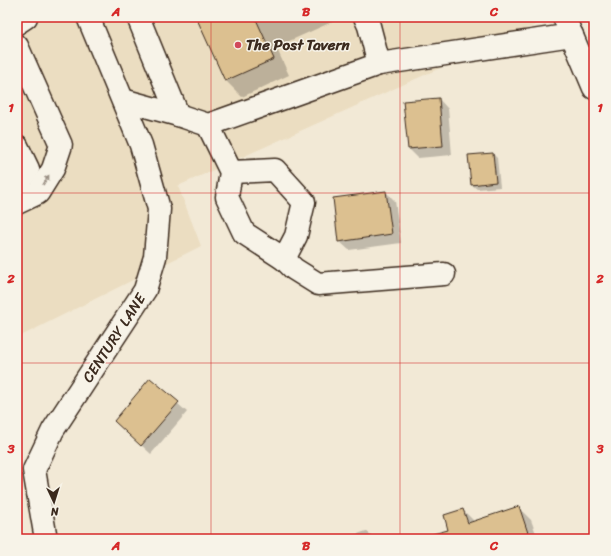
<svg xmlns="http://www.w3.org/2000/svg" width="611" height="556" viewBox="0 0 611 556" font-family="Sriracha,sans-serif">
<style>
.built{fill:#ebddc1}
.shadow{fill:#0003}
.building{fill:#dcc090;stroke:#3b2a1e}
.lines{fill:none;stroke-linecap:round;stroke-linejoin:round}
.minor-casing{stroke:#3b2a1e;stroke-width:25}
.minor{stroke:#f7f3e8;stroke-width:22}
.oneway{fill:#998e83}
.grid{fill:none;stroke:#d62828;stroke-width:1;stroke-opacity:0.55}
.poi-dot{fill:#d1495b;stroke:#f7f3e8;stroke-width:1.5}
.labels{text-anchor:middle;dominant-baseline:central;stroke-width:3;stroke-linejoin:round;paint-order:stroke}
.poi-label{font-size:15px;font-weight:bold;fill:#3b2a1e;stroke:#f7f3e8;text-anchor:start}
.street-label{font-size:15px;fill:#3b2a1e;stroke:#f7f3e8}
.neatline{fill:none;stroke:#d62828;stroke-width:1.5}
.grid-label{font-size:13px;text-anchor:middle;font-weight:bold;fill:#d62828}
</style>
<rect width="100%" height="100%" fill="#f2e9d6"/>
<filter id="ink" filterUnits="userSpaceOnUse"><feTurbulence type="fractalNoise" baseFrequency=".025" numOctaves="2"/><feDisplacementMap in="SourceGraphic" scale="8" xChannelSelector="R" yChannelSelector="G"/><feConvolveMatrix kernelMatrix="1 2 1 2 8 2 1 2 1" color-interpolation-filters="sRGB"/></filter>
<g filter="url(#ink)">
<!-- built -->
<path class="built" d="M17 17H553L178 186 201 246 17 338Z"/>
<!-- shadow -->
<g class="shadow">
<path d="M197 17H343L276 47 289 75 242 97 226 81Z"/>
<path d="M439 99 448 109 452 155 418 158 409 149 404 102Z"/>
<path d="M493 154 497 158 500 187 477 189 472 185Z"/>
<path d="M386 192 395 201 401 243 349 250 339 241Z"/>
<path d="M151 380 187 412 151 454 115 421Z"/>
<path d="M519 508 531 520 538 539H422L449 530 463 510 475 522Z"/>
<path d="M366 531 371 535 372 539H344Z"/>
<path d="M189 535 193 539H185Z"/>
</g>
<!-- building -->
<g class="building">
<path d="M196 17H255L274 59 225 81Z"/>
<path d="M439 98 443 146 408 149 403 101Z"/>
<path d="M493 153 496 182 471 185 468 155Z"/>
<path d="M386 191 392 234 338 242 333 198Z"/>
<path d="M150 378 179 402 141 446 114 421Z"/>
<path d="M519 506 530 539H434L433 534 448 530 444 515 463 509 468 523Z"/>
</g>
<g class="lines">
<defs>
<g id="minor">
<path d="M138 17 178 115"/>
<path d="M564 17 594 88"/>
<path d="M17 23 26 17"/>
<path d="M17 46 61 145 53 169 38 193 17 203"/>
<path d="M379 64 572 35"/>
<path d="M123 100 178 115 208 125 379 64 369 26 365 17"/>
<path d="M208 125 231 172 227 197 244 233 284 259 294 269 318 284 444 274"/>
<path d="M17 146 28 169 21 180 17 182"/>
<path d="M231 172 275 170 304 202 296 236 284 259"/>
<path d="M46 539 34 470 53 430 145 290 155 257 159 209 141 145 88 17"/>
</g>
</defs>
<!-- minor casing -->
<use href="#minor" class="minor-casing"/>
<!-- minor -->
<use href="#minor" class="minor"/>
</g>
<!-- one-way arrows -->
<defs><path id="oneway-solid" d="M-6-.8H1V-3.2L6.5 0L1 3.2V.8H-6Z"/></defs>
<use class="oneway" href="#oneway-solid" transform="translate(46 180) rotate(-59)"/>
</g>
<!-- grid -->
<path class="grid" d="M211 17V539M400 17V539M17 193H594M17 363H594"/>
<!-- markers -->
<circle class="poi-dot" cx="238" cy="45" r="4"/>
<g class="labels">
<!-- poi labels -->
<g class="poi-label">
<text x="246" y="45">The Post Tavern</text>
</g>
<!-- street labels -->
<g class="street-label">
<text transform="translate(114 338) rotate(-57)">CENTURY LANE</text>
</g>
</g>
<!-- margin -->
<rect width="611" height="556" fill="none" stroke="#f7f3e8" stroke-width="44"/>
<!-- north arrow -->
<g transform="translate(54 502) rotate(176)" stroke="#f7f3e8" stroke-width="3" paint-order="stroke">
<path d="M0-3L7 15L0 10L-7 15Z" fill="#3b2a1e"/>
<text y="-6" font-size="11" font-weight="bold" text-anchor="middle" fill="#3b2a1e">N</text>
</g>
<rect x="22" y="22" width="567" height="512" class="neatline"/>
<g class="grid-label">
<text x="116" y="16">A</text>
<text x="306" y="16">B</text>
<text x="494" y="16">C</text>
<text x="11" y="112">1</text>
<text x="600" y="112">1</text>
<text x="11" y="283">2</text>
<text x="600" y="283">2</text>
<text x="11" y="453">3</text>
<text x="600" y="453">3</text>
<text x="116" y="550">A</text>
<text x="306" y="550">B</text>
<text x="494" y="550">C</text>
</g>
</svg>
